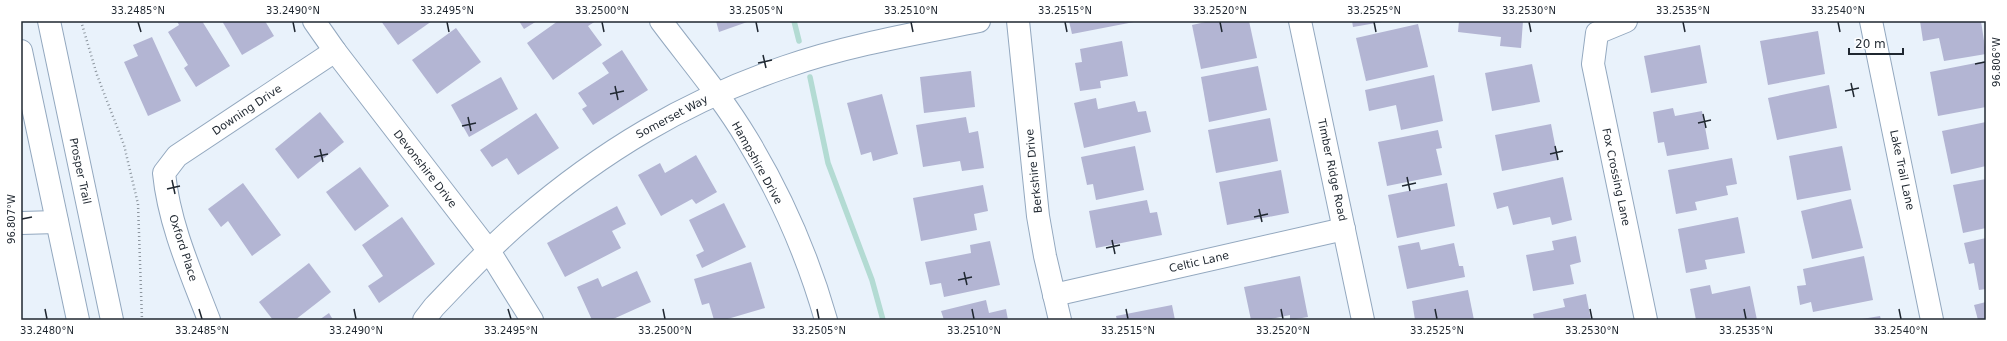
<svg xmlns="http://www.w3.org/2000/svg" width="2007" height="341" viewBox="0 0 2007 341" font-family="'DejaVu Sans',sans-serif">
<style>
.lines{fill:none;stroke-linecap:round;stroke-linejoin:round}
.stream{stroke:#b3dbd3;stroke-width:5.5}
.building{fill:#b3b5d3}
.minor-casing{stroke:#93a8bf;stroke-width:24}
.major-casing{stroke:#93a8bf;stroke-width:24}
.path{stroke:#8d969f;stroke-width:2.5;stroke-dasharray:1 3;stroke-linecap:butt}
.minor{stroke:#fff;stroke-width:22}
.major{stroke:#fff;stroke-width:22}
.ticks{fill:none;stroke:#1f2730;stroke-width:1.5}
.labels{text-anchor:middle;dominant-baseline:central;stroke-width:3;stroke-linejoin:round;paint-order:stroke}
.street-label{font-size:11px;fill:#1f2730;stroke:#fff}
.neatline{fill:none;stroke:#1f2730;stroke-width:1.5}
.ticks-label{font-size:10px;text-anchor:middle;fill:#1f2730}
</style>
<rect width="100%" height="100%" fill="#e9f2fb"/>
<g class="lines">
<!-- stream -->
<g class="stream">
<path d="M794 21 799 41"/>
<path d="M810 77 828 163 872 280 883 320"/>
</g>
</g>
<!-- building -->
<g class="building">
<path d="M177 21H202L230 66 196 87 184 68 188 65 168 32 179 25Z"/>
<path d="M222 21H265L274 36 242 55Z"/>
<path d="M381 21H432L398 45Z"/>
<path d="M519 21H537L524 29Z"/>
<path d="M558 21H596L588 26 602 45 553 80 527 43Z"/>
<path d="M716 21H750L719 32Z"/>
<path d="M1069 21H1134V22L1072 34Z"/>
<path d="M1210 21H1249L1257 58 1201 69 1192 25Z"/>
<path d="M1352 21H1382V22L1353 27Z"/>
<path d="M1459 21H1523L1521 48 1500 46 1501 37 1458 32Z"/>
<path d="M1920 21H1981L1986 54 1944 61 1939 38 1923 41Z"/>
<path d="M1418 24 1428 67 1366 81 1356 38Z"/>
<path d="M456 28 481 62 437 94 412 60Z"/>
<path d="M1818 31 1825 74 1768 85 1760 41Z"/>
<path d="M152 37 181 101 148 116 124 62 138 56 133 45Z"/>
<path d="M1122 41 1128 76 1100 81 1101 88 1080 91 1075 63 1082 62 1080 49Z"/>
<path d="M1700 45 1707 83 1651 93 1644 56Z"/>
<path d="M622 50 648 90 593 125 582 109 587 106 578 93 609 73 602 63Z"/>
<path d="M1986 61V107L1938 116 1930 72Z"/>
<path d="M1532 64 1540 102 1492 111 1485 73Z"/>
<path d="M1258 66 1267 110 1209 122 1201 77Z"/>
<path d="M971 71 975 107 924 113 920 77Z"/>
<path d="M1434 75 1443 121 1401 130 1396 105 1369 111 1365 90Z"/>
<path d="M501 77 518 109 469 137 451 105Z"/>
<path d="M1829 85 1837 128 1777 140 1768 98Z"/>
<path d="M882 94 898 154 873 161 871 152 861 155 847 103Z"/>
<path d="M1096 98 1098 109 1135 101 1138 112 1146 111 1151 132 1084 148 1074 103Z"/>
<path d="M1673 108 1675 116 1702 111 1709 149 1667 156 1664 142 1658 143 1653 112Z"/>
<path d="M320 112 344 142 298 179 275 149Z"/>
<path d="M536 113 559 148 518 175 507 158 492 167 480 150Z"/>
<path d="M966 117 969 133 978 131 984 168 962 171 960 161 923 167 916 125Z"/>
<path d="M1270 118 1278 161 1216 173 1208 130Z"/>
<path d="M1986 122V166L1951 174 1942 131Z"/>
<path d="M1551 124 1558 160 1502 171 1495 135Z"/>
<path d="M1438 130 1442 148 1436 149 1442 175 1387 186 1378 142Z"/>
<path d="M1135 146 1144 190 1096 200 1093 184 1087 185 1081 157Z"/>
<path d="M1842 146 1851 190 1797 200 1789 156Z"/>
<path d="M696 155 717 192 696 204 692 199 661 216 638 175 660 163 665 173Z"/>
<path d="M1732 158 1737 184 1726 186 1728 195 1695 202 1697 210 1676 214 1668 170Z"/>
<path d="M360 167 389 206 355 231 326 192Z"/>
<path d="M1281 170 1289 213 1227 225 1219 182Z"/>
<path d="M1563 177 1572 220 1552 225 1550 217 1513 225 1508 206 1497 209 1493 193Z"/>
<path d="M1986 179V228L1963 233 1953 185Z"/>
<path d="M243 183 281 235 252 256 228 221 221 227 208 209Z"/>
<path d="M1447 183 1455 226 1397 238 1388 195Z"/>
<path d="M983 185 988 211 974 214 977 230 921 241 913 198Z"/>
<path d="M1851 199 1863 248 1812 259 1801 211Z"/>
<path d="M1147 200 1150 213 1157 212 1162 235 1096 248 1089 211Z"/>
<path d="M724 203 746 247 702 268 696 255 704 251 689 220Z"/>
<path d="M617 206 626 224 612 231 621 248 565 277 547 243Z"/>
<path d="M402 217 435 264 379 303 368 286 383 276 362 245Z"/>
<path d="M1738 217 1745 253 1705 260 1707 269 1686 273 1678 229Z"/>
<path d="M1576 236 1581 262 1570 265 1574 284 1533 291 1526 255 1554 250 1552 241Z"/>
<path d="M1986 238V289L1979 290 1974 263 1969 264 1964 243Z"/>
<path d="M990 241 1000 285 944 297 941 283 930 285 925 262 971 253 970 245Z"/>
<path d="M1419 242 1421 250 1454 243 1459 266H1463L1465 277 1407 289 1398 246Z"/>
<path d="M1864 256 1873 300 1813 312 1811 302 1800 305 1797 286 1806 285 1803 269Z"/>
<path d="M751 262 765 308 724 320H714L709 303 702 305 694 279Z"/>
<path d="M309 263 331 292 295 320H273L259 302Z"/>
<path d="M637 271 651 302 611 320H592L577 287 598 278 602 287Z"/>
<path d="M1300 276 1308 317 1290 320V315L1266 320H1251L1244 287Z"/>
<path d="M1710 285 1712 294 1750 286 1757 320H1696L1690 289Z"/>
<path d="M1468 290 1474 320H1415L1412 301Z"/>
<path d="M1586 294 1591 320H1534L1533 314 1565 307 1563 299Z"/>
<path d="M986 300 989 313 1006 309 1008 320H944L941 311Z"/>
<path d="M1986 302V320H1978L1974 305Z"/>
<path d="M1172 305 1175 320H1117L1116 316Z"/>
<path d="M329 313 333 320H319Z"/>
<path d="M1880 316 1881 320H1862V319Z"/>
</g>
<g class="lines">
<defs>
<g id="minor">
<path d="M314 21 335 51 489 251 532 320"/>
<path d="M661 21C690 60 722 97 747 139 781 195 808 257 826 320"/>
<path d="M1018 21 1038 216 1045 256 1060 320"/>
<path d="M1300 21 1363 320"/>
<path d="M1626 21 1597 33 1593 64 1646 320"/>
<path d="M1871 21 1932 320"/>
<path d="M21 223 57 222"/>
<path d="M1054 295 1344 229"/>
<path d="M209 320C191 273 169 224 164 173L177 156 335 51"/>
<path d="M424 320 434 307C463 277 491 246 522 220 602 151 686 101 785 67 848 45 914 34 979 21"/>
</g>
<g id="major">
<path d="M49 21 112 320"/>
<path d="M21 51 78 320"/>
</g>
</defs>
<!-- minor casing -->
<use href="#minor" class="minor-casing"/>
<!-- major casing -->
<use href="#major" class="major-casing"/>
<!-- path -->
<path class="path" d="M81 21 97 75 124 145 138 204 142 320"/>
<!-- minor -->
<use href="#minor" class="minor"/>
<!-- major -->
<use href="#major" class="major"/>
</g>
<!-- ticks -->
<path class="ticks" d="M138 22 141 32M293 22 295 32M447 22 449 32M602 22 604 32M756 22 758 32M911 22 913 32M1065 22 1067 32M1220 22 1222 32M1374 22 1376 32M1529 22 1531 32M1683 22 1685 32M1838 22 1840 32M763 55 766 68M758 63 772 60M1975 64 1985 62M1851 83 1854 97M615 86 618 100M1845 91 1859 88M610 94 624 91M1703 114 1706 128M468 117 471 131M1698 123 1711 120M462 126 476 123M1555 146 1558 160M320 149 323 162M1550 154 1563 151M314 157 328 154M1407 177 1410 191M172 180 175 194M1402 186 1416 183M167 189 180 186M1259 209 1262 222M1254 217 1268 214M22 219 32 217M1112 240 1115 254M1106 248 1120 245M964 272 967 285M958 280 972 277M45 309 47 319M199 309 202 319M354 309 356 319M508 309 511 319M663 309 665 319M817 309 819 319M972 309 974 319M1126 309 1128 319M1281 309 1283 319M1435 309 1437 319M1590 309 1592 319M1744 309 1746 319M1899 309 1901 319"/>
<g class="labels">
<!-- street labels -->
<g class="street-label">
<text transform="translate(247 110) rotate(-34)">Downing Drive</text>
<text transform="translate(672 117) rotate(-28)">Somerset Way</text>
<text transform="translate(757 163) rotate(61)">Hampshire Drive</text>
<text transform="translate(425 169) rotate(52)">Devonshire Drive</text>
<text transform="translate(1332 170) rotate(78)">Timber Ridge Road</text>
<text transform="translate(1902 170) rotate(78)">Lake Trail Lane</text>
<text transform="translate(80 171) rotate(78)">Prosper Trail</text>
<text transform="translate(1034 171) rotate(-96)">Berkshire Drive</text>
<text transform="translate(1616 177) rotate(78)">Fox Crossing Lane</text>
<text transform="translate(183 248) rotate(72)">Oxford Place</text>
<text transform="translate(1199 262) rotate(-13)">Celtic Lane</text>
</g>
</g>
<!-- border -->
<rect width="2007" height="341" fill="none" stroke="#ffffff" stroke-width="44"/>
<!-- scale -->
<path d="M1849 48v6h54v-6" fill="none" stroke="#1f2730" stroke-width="2"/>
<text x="1855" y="48" font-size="12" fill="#1f2730" stroke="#ffffff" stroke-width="3" paint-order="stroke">20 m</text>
<rect x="22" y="22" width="1963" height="297" class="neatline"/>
<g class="ticks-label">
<text x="138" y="14">33.2485°N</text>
<text x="293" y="14">33.2490°N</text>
<text x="447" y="14">33.2495°N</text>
<text x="602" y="14">33.2500°N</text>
<text x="756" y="14">33.2505°N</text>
<text x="911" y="14">33.2510°N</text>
<text x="1065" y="14">33.2515°N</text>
<text x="1220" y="14">33.2520°N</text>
<text x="1374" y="14">33.2525°N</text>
<text x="1529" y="14">33.2530°N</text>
<text x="1683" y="14">33.2535°N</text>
<text x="1838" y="14">33.2540°N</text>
<text transform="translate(1996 62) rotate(-90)" y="4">96.806°W</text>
<text transform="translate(11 219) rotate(-90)" y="4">96.807°W</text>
<text x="47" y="334">33.2480°N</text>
<text x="202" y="334">33.2485°N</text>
<text x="356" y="334">33.2490°N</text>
<text x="511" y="334">33.2495°N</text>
<text x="665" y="334">33.2500°N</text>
<text x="819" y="334">33.2505°N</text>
<text x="974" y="334">33.2510°N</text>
<text x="1128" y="334">33.2515°N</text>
<text x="1283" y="334">33.2520°N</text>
<text x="1437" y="334">33.2525°N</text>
<text x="1592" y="334">33.2530°N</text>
<text x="1746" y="334">33.2535°N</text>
<text x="1901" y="334">33.2540°N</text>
</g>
</svg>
